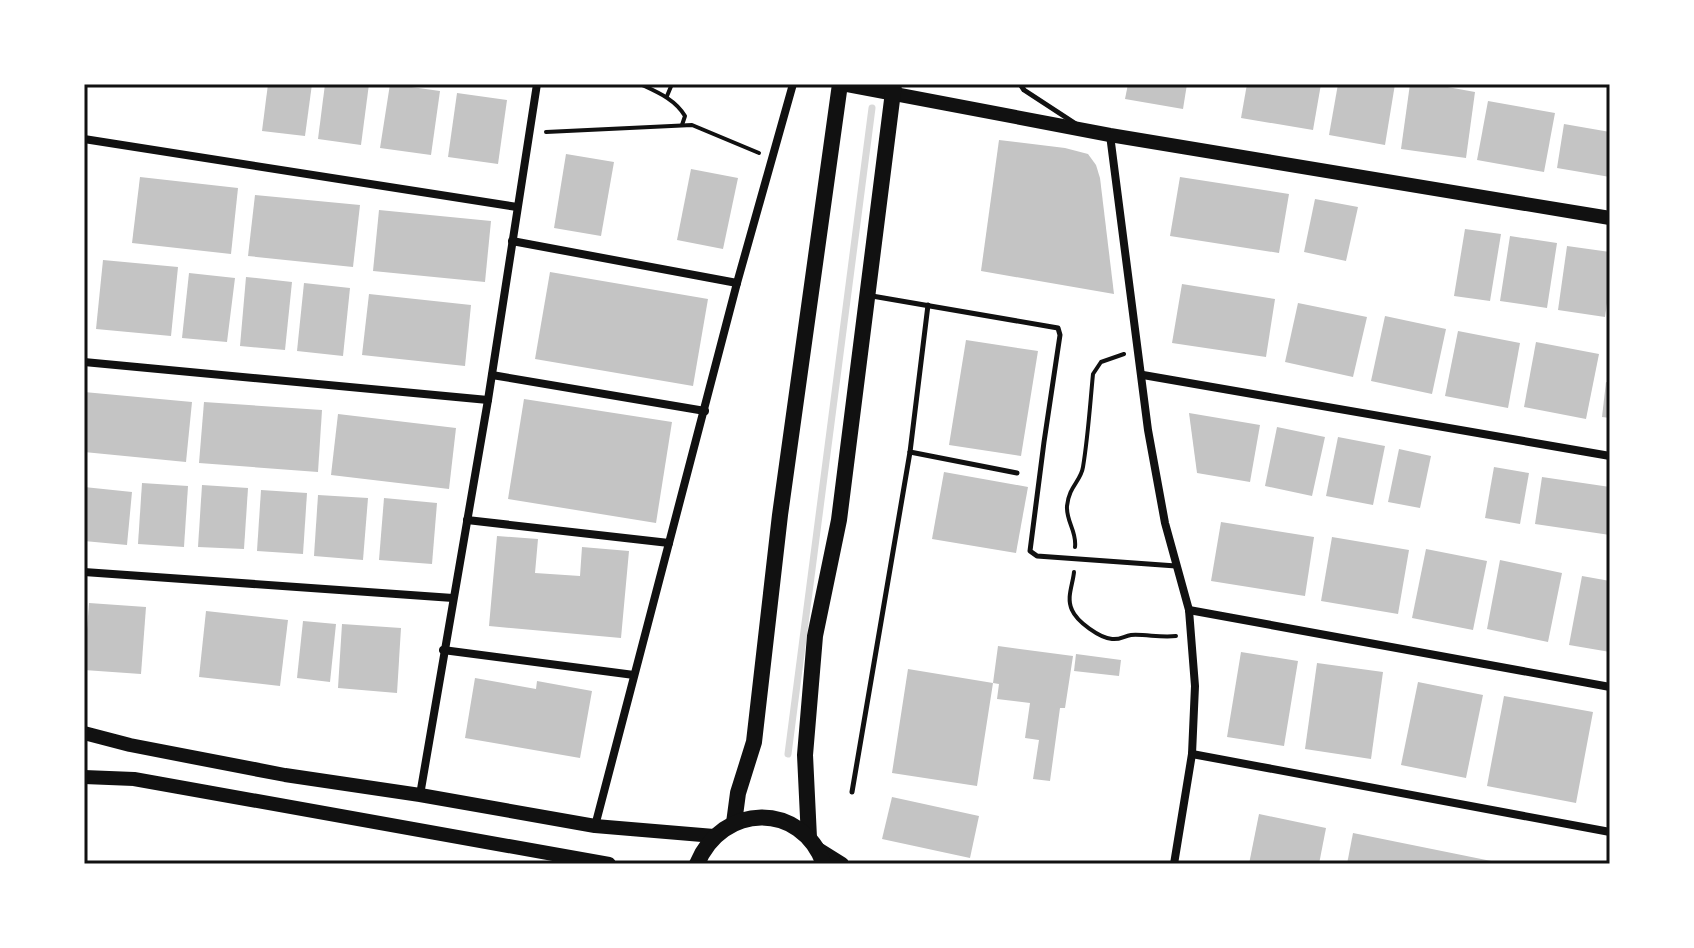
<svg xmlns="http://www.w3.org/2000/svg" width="1694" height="948" viewBox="0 0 1694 948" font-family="'Sofia Sans Condensed',sans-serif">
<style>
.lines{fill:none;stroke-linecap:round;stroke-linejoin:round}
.stream{stroke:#d9d9d9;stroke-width:7}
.building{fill:#c4c4c4}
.path{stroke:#111;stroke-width:4}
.service{stroke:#111;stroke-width:5}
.minor{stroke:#111;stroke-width:8}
.secondary{stroke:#111;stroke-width:14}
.primary{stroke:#111;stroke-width:16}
.neatline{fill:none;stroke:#111;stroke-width:3}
</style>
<rect width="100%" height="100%" fill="#fff"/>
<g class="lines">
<!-- stream -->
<path class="stream" d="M788 754 872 108"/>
</g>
<!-- building -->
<g class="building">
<path d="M268 84H312L305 136 262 131Z"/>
<path d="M325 84H369L361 145 318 139Z"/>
<path d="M390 84 440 91 431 155 380 148Z"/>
<path d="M1128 84H1187L1183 109 1125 99Z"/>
<path d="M1247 84H1321L1313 130 1241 118Z"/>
<path d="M1338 84H1395L1385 145 1329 135Z"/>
<path d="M1410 84H1431L1475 92 1466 158 1401 149Z"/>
<path d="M457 93 507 100 498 164 448 157Z"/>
<path d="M1488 101 1555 113 1544 172 1477 160Z"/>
<path d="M1564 124 1610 132V177L1557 168Z"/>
<path d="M999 140 1065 148 1088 154 1096 165 1100 178 1114 294 981 271Z"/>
<path d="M566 154 614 162 601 236 554 228Z"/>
<path d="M691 169 738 178 723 249 677 240Z"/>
<path d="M140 177 238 188 231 254 132 243Z"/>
<path d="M1180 177 1289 194 1279 253 1170 236Z"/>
<path d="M255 195 360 205 353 267 248 256Z"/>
<path d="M1315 199 1358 207 1346 261 1304 252Z"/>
<path d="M379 210 491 221 485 282 373 271Z"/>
<path d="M1465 229 1501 234 1490 301 1454 296Z"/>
<path d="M1510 236 1557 243 1547 308 1500 301Z"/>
<path d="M1567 246 1610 252V282L1605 317 1558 310Z"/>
<path d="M103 260 178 267 171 336 96 329Z"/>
<path d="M550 272 708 299 693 386 535 359Z"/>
<path d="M189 273 235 278 227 342 182 338Z"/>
<path d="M246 277 292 282 285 350 240 346Z"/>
<path d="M304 283 350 288 343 356 297 351Z"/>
<path d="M1182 284 1275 299 1266 357 1172 343Z"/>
<path d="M369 294 471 305 465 366 362 355Z"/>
<path d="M1298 303 1367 317 1353 377 1285 362Z"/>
<path d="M1385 316 1446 329 1432 394 1371 381Z"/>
<path d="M1458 331 1520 343 1508 408 1445 396Z"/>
<path d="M966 340 1038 351 1021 456 949 445Z"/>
<path d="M1536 342 1599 354 1586 419 1524 407Z"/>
<path d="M1606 382 1610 383V418L1602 417Z"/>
<path d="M84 392 192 402 186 462 84 452Z"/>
<path d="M524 399 672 422 656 523 508 499Z"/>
<path d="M204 402 322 410 318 472 199 463Z"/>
<path d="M1189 413 1260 425 1250 482 1197 473Z"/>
<path d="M338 414 456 428 449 489 331 475Z"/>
<path d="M1277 427 1325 437 1312 496 1265 486Z"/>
<path d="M1338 437 1385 446 1373 505 1326 496Z"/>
<path d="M1399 449 1431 456 1420 508 1388 502Z"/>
<path d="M1494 467 1529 473 1520 524 1485 518Z"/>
<path d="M944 472 1028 487 1016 553 932 539Z"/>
<path d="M1542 477 1610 487V535L1535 524Z"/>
<path d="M142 483 188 486 184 547 138 544Z"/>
<path d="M202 485 248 488 244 549 198 547Z"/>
<path d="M84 487 132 492 127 545 84 541Z"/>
<path d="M261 490 307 493 303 554 257 551Z"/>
<path d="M318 495 368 498 363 560 314 556Z"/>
<path d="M384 498 437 503 432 564 379 560Z"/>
<path d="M1221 522 1314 537 1305 596 1211 581Z"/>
<path d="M497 536 538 539 535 573 580 576 582 547 629 551 621 638 489 626Z"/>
<path d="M1332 537 1409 550 1398 614 1321 601Z"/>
<path d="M1426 549 1487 561 1473 630 1412 618Z"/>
<path d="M1500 560 1562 573 1548 642 1487 629Z"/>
<path d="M1582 576 1610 581V652L1569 645Z"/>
<path d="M89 603 146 607 141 674 84 670Z"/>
<path d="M206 611 288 620 280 686 199 677Z"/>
<path d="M303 621 336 624 330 682 297 678Z"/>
<path d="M342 624 401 628 397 693 338 688Z"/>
<path d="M998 646 1073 656 1065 708H1060L1050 781 1033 779 1039 740 1025 738 1030 703 997 699 999 684 993 683 977 786 892 773 908 669 993 683Z"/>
<path d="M1241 652 1298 661 1284 746 1227 737Z"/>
<path d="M1076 654 1121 660 1119 676 1074 671Z"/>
<path d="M1317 663 1383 672 1371 759 1305 749Z"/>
<path d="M475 678 536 689 537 681 592 691 580 758 465 738Z"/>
<path d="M1418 682 1483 695 1466 778 1401 765Z"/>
<path d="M1504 696 1593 712 1576 803 1487 786Z"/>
<path d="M892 797 979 816 970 858 882 839Z"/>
<path d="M1259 814 1326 828 1319 864H1249Z"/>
<path d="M1353 833 1501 863 1500 864H1347Z"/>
</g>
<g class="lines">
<!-- path -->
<g class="path">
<path d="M640 84C657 92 675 99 685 116L682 125"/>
<path d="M667 96 672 84"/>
<path d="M546 132 692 125 759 153"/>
<path d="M1075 547C1077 531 1066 522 1067 506 1069 486 1081 481 1083 467 1088 437 1090 405 1093 374L1101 362 1124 354"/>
<path d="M1074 572C1073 584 1066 598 1072 610 1077 622 1100 638 1112 639 1120 640 1124 636 1131 635 1146 634 1161 638 1176 636"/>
</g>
<!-- service -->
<g class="service">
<path d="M1020 84 1024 90 1076 124"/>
<path d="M872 296 1058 328 1060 335 1044 442 1030 551 1037 556 1176 566"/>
<path d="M910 452 1017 473"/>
<path d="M852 792 910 452 928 305"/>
</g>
<!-- minor -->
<g class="minor">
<path d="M1110 135 1148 430 1165 523 1189 610 1195 686 1192 754 1174 864"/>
<path d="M84 139 517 207"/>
<path d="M512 241 737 283"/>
<path d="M84 362 488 400"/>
<path d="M492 375 705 411"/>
<path d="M1143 375 1610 456"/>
<path d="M467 520 669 543"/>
<path d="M84 572 453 598"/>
<path d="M1189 610 1610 687"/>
<path d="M443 650 634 675"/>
<path d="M1192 754 1610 832"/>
<path d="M420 795 488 400 537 84"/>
<path d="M595 826 737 283 793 84"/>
</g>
<!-- secondary -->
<g class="secondary">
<path d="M842 84 1110 135 1610 218"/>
<path d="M84 733 130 745 285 775 420 795 595 826 714 836"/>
<path d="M84 777 134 779 609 864"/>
<path d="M818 849 842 864"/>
</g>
<!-- primary -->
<g class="primary">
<path d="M734 823 738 793 754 742 780 515 840 84"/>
<path d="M809 838 805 755 815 636 839 520 894 84"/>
<path d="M697 864C722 803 801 801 824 864"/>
</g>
</g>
<!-- border -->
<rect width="1694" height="948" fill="none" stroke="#ffffff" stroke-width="172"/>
<rect x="86" y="86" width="1522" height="776" class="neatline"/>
</svg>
